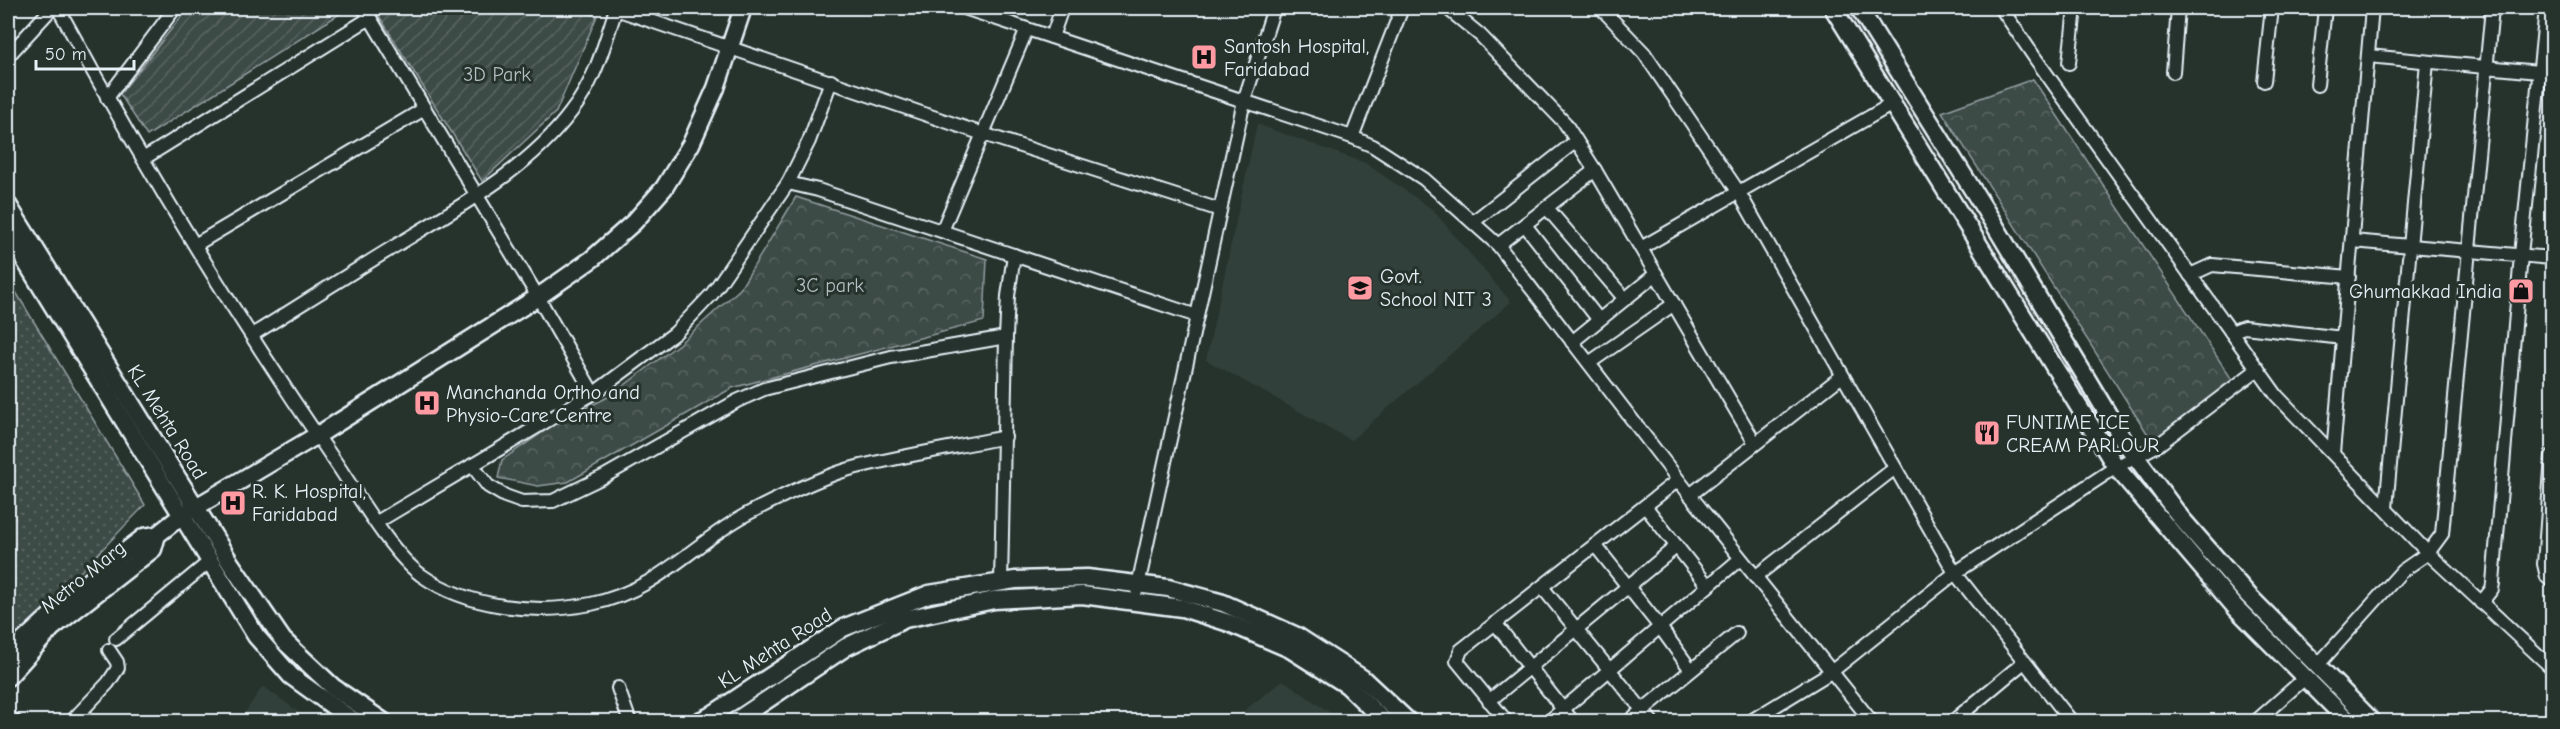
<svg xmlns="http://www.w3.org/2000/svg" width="2560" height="729" viewBox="0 0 2560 729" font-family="'Comic Neue',sans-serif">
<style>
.built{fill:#333f3a}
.grass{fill:url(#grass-dots);stroke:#939ea0;stroke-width:1.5}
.forest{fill:url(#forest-crowns);stroke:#939ea0;stroke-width:1.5}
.garden{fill:url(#garden-furrows);stroke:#939ea0;stroke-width:1.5}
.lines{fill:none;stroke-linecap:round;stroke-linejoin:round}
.minor-casing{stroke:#e8f1f8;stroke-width:16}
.tertiary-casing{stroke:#e8f1f8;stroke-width:21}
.minor{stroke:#26332d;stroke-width:12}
.tertiary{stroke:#26332d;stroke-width:16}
.labels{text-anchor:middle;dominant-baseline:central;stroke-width:6;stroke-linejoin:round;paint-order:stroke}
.poi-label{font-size:20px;fill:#e8f1f8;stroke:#26332d;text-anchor:start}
.park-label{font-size:20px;fill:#b5bfc3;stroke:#26332d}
.street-label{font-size:20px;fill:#e8f1f8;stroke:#26332d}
</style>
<defs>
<pattern id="grass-dots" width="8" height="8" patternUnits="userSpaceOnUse" patternTransform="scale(1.5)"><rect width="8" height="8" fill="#3e4b47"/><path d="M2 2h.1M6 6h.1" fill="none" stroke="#5a6562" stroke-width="1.8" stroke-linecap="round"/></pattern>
<pattern id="forest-crowns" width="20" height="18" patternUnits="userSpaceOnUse" patternTransform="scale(1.5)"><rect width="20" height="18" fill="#3e4b47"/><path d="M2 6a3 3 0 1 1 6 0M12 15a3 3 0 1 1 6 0" fill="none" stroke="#5a6562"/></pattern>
<pattern id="garden-furrows" width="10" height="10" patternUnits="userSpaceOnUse" patternTransform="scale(1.5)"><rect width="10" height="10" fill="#3e4b47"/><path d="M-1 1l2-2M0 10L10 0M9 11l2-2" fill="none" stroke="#5a6562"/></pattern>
</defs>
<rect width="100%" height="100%" fill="#26332d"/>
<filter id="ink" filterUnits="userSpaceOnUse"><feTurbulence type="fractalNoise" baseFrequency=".0167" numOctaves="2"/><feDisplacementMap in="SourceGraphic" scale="12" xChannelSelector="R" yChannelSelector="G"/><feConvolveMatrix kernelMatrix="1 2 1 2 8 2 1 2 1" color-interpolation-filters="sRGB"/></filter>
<g filter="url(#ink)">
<!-- built -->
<g class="built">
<path d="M1257 124 1365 163 1432 209 1511 302 1351 440 1206 360Z"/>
<path d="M1283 680 1342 721H1231Z"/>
<path d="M263 686 311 721H239Z"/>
</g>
<!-- grass -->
<path class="grass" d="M8 279 145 505 8 647Z"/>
<!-- forest -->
<g class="forest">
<path d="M2033 79 2235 384 2154 444 1942 112Z"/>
<path d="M796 197 987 259 984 321 732 388 568 482 538 486 498 478 502 460 558 422 610 396 679 344 740 289Z"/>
</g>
<!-- garden -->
<g class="garden">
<path d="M188 8H349L147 136 120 94Z"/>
<path d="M374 8H571L597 16 556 112 482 181Z"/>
</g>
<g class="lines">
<defs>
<g id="minor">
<path d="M58 8C142 163 234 315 334 460 357 493 390 552 421 575 468 608 536 615 591 604 660 590 692 543 749 513 780 497 824 475 857 467 906 455 956 447 1005 437"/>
<path d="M364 8 538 297 593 393"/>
<path d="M613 8 983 134 1220 210"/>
<path d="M964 8 1352 137 1373 146 1424 179 1498 245 1690 495 1872 722"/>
<path d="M1447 8 1480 35 1565 123 1595 170 1755 443"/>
<path d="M1601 8 1644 53 1738 191 1955 573 2072 722"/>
<path d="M2001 8 2035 58 2277 396 2428 553 2552 668"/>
<path d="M1052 37 1062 8"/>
<path d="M8 56 52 8"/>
<path d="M2368 56 2539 72"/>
<path d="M2069 63 2075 8"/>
<path d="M2173 72 2178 8"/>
<path d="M2264 81 2272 8"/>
<path d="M2317 85 2325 8"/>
<path d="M107 98 175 8"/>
<path d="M1352 137 1402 8"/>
<path d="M143 159 370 18"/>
<path d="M788 183 818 190 1197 316"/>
<path d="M1547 208 1625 299"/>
<path d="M1473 222 1576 141"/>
<path d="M1525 225 1599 320"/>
<path d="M942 231 1027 29"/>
<path d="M2352 241 2552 258"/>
<path d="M195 245 424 109"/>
<path d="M1498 245 1595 170"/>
<path d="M1641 248 1894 103"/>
<path d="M2190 275 2212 265 2349 277"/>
<path d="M2231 332 2244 327 2343 338"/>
<path d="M252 335C305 302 357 269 410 237 467 202 530 167 571 112 595 82 604 45 616 9"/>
<path d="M1572 342 1656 274"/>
<path d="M1589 363 1674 304"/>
<path d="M2333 453 2372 8"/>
<path d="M2552 456 2544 564 2547 577 2552 581"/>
<path d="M472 465 488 486 505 496 522 502 553 501 603 477 737 401 764 389 891 357 1006 337"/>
<path d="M1690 495 1842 376"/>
<path d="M1645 506 1708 586"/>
<path d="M2386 508 2427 62"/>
<path d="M377 522 597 391 675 333 712 294 788 183 809 141 831 81"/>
<path d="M1595 545 1660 627 1691 670"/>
<path d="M1755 577 1895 468"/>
<path d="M1001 583 1006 337 1008 296 1014 255"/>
<path d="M1542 587 1652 722"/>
<path d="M1137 590 1244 101 1274 8"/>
<path d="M2481 603 2492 589 2493 583 2521 255 2546 8"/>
<path d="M1495 623 1573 722"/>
<path d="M116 639 209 562"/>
<path d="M2317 666 2402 571 2428 553 2442 534 2492 8"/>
<path d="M618 688 630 722"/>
<path d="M1489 701 1677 546"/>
<path d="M8 716 16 722"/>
<path d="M71 722 108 683 118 668 117 662 109 650"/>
<path d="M1507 722 1457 661 1461 650 1678 480"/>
<path d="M1548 722 1740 559"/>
<path d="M1628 722 1737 633"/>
<path d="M1749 722 1831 672 1955 573 2116 467 2158 445 2258 369"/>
<path d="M1952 722 2024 662"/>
<path d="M2255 722 2305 678"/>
</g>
<g id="tertiary">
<path d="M1833 8 2116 467 2236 608 2349 722"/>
<path d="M1859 8 1994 224 2124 441 2181 518 2249 596 2373 722"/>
<path d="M8 205 231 564 283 640 333 687 384 722"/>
<path d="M8 233 256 636 291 676 355 722"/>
<path d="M8 659 19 645 71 597 119 556 144 537 157 535"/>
<path d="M8 677 52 628 153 549 157 535 181 516 326 430 538 297 592 259 634 222 664 188 691 144 716 88 743 8"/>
<path d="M697 722 710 716 843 628 929 594 1015 580 1087 578 1168 588 1223 603 1297 636 1362 678 1409 722"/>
<path d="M734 722 846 647 905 619 994 600 1082 595 1182 608 1229 623 1290 649 1347 685 1385 722"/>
</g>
</defs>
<!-- minor casing -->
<use href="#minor" class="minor-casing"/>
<!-- tertiary casing -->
<use href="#tertiary" class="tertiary-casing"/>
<!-- minor -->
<use href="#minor" class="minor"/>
<!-- tertiary -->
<use href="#tertiary" class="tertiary"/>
</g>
</g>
<!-- icons -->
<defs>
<symbol id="hospital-square" viewBox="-11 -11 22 22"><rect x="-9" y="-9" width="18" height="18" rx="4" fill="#ff9aa2" stroke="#26332d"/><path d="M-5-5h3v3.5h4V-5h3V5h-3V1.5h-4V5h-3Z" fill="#111"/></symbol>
<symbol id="school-square" viewBox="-11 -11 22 22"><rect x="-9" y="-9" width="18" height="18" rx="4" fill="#ff9aa2" stroke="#26332d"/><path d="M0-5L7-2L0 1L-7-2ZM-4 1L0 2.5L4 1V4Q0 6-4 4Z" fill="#111"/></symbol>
<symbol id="shop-square" viewBox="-11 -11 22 22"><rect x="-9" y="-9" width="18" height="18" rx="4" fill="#ff9aa2" stroke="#26332d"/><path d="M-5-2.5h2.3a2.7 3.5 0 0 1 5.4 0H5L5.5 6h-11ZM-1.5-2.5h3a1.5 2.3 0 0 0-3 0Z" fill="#111"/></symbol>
<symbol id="restaurant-square" viewBox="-11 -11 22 22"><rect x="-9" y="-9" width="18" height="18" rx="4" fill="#ff9aa2" stroke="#26332d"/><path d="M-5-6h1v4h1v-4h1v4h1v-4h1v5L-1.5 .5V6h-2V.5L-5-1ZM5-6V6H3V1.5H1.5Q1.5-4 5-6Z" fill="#111"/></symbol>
</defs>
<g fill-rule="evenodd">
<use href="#hospital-square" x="1189" y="42" width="30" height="30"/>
<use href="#school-square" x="1345" y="273" width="30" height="30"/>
<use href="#shop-square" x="2506" y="276" width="30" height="30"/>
<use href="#hospital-square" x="412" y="388" width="30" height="30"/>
<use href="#restaurant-square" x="1972" y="418" width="30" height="30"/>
<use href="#hospital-square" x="218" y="488" width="30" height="30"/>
</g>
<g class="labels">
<!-- poi labels -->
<g class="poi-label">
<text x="1224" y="46">Santosh Hospital,<tspan x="1224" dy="23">Faridabad</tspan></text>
<text x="1380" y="276">Govt.<tspan x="1380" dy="23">School NIT 3</tspan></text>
<text x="2502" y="291" text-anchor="end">Ghumakkad India</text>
<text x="446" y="392">Manchanda Ortho and<tspan x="446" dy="23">Physio-Care Centre</tspan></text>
<text x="2006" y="422">FUNTIME ICE<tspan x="2006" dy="23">CREAM PARLOUR</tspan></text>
<text x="252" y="491">R. K. Hospital,<tspan x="252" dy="23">Faridabad</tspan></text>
</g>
<!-- park labels -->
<g class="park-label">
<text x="497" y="74">3D Park</text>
<text x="830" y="285">3C park</text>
</g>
<!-- street labels -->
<g class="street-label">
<text transform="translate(167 422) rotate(58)">KL Mehta Road</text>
<text transform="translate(83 577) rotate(-39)">Metro Marg</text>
<text transform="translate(775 648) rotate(-33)">KL Mehta Road</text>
</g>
</g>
<!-- margin -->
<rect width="2560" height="729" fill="none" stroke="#26332d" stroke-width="30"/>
<rect x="15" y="15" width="2530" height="699" fill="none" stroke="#e8f1f8" stroke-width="2" filter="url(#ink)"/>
<!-- scale -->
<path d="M36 60v9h98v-9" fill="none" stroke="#e8f1f8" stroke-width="3"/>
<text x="45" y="60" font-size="18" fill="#e8f1f8" stroke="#26332d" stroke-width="4.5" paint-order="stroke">50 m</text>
</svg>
